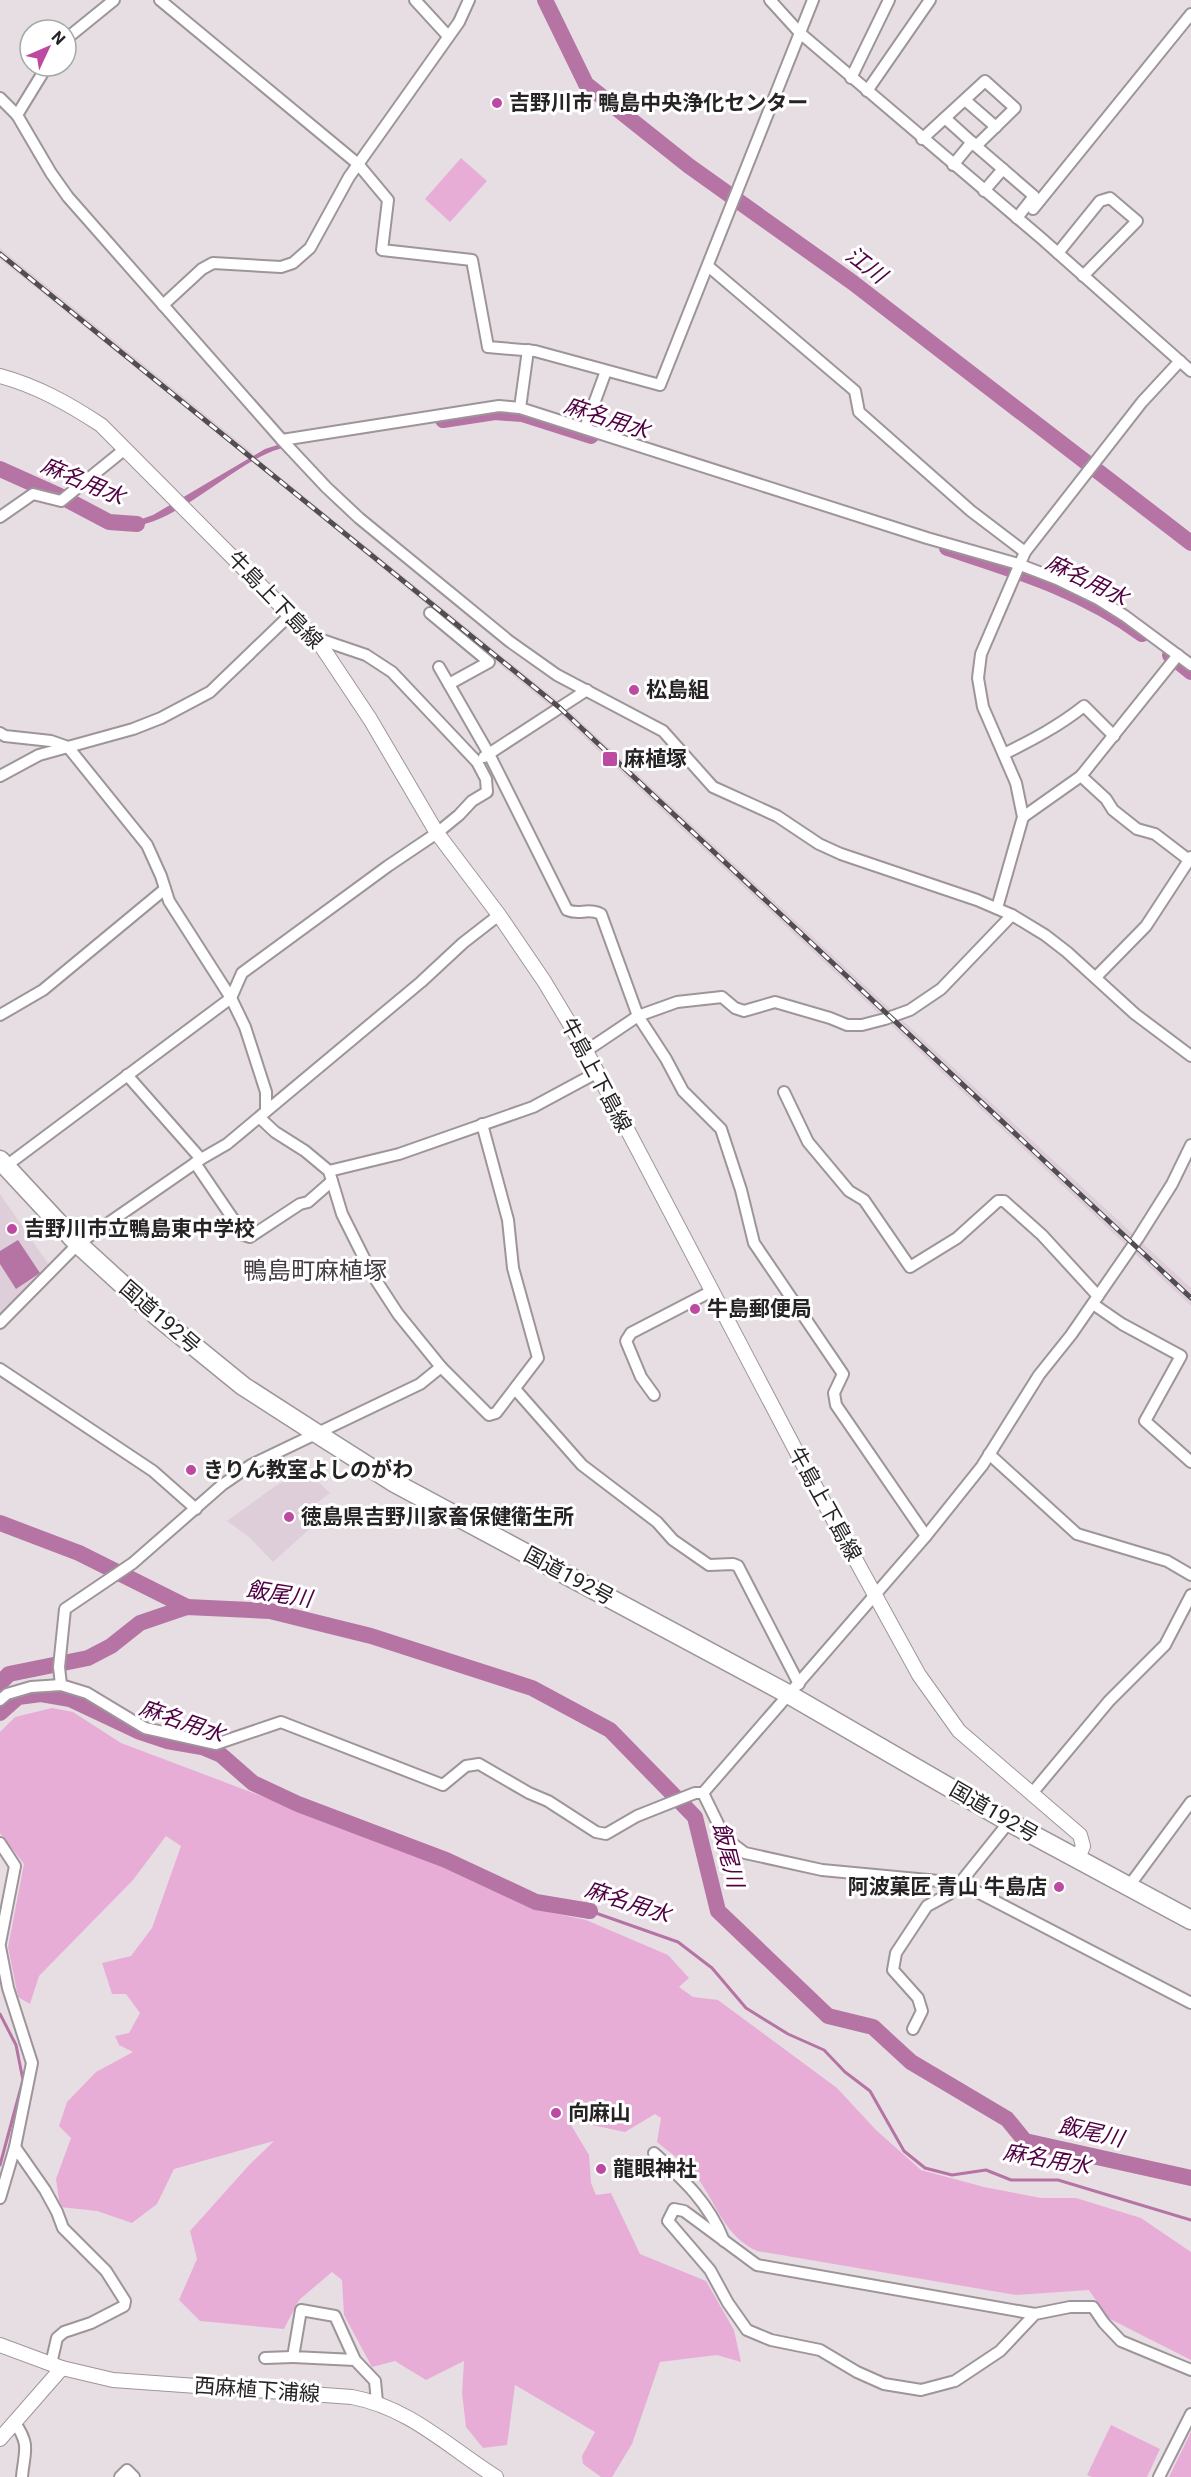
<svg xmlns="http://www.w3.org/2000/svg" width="1191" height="2477" viewBox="0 0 1191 2477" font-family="Roboto,'Noto Sans JP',sans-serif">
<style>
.built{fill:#deced9}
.green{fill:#e8add7}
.water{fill:#b574a3}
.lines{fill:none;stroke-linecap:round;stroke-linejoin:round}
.stream{stroke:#b574a3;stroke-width:3}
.river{stroke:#b574a3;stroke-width:16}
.street-casing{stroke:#9e959b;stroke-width:14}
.secondary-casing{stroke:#9e959b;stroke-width:16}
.highway-casing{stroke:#9e959b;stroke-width:21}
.street{stroke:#fff;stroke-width:10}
.secondary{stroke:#fff;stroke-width:14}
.highway{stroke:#fff;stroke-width:18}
.rail-casing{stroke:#514d50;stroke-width:5}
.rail{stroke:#fff;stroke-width:3;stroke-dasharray:9;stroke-linecap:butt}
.poi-dot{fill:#bc49a2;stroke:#fff;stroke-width:2}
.labels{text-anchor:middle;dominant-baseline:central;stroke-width:6;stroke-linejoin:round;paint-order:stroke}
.poi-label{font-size:21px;font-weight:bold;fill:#262325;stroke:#fff;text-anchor:start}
.street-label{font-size:21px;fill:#262325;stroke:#fff}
.water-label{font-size:22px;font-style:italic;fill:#520044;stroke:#fff}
.quarter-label{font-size:24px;fill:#443d42;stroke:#fff}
</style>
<rect width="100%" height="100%" fill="#e7dee4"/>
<!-- built -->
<g class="built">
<path d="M0 248 254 454 248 458 0 259Z"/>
<path d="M258 459 564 706 1191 1288V1306L556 711 253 462Z"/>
<path d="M0 1194 49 1265 0 1318Z"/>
<path d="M301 1472 306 1479 312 1476 330 1493 306 1511 314 1525 273 1562 249 1537 227 1521 274 1487Z"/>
</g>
<!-- green -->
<g class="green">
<path d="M461 158 487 181 450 222 425 199Z"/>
<path d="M52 1708 73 1712 121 1743 431 1860 539 1910 586 1920 668 1955 689 1978 679 1987 693 1997 718 2000 837 2088 876 2130 921 2170 984 2187 1041 2198H1076L1141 2218 1191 2252V2360L1108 2318 1089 2290 1016 2295 757 2251C726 2237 717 2206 699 2180 689 2165 670 2153 657 2142L661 2118 655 2114 625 2132 568 2120 589 2155 591 2183 596 2195 611 2193 640 2254 706 2281 734 2330 741 2362 717 2355 660 2362 632 2444 612 2477H601L583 2464 582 2456 595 2432 515 2385 507 2445 483 2448 466 2427 462 2393 464 2361 426 2380 395 2361 372 2367 344 2315 342 2280 332 2272 299 2300 284 2329 200 2321 179 2300 197 2259 190 2231 250 2164 274 2141 174 2169 157 2204 132 2223 97 2211 60 2207 56 2179 71 2138 59 2126 67 2102 96 2072 133 2052 119 2045 115 2036 129 2033 140 2013 126 1994H112L102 1963 131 1956 152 1928 181 1846 166 1836 133 1880 39 1976 30 2004 18 1997 8 1947 24 1864 0 1833V1732L15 1717Z"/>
<path d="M1111 2425 1160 2449 1147 2477H1092L1087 2475Z"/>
<path d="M1191 2432V2477H1169Z"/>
</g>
<!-- water -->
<g class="water">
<path d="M370 429V433C340 438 308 440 279 449 229 464 173 531 119 527L113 519 136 521 153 515 265 449 290 441Z"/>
<path d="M18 1240 40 1273 16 1289 0 1264V1251Z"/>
</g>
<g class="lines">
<!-- stream -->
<g class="stream">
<path d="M590 1911 678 1942 712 1968 746 2008 788 2034 824 2050 845 2072 870 2091 904 2151 925 2168 952 2175 986 2170 1011 2180H1058L1191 2220"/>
<path d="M0 2014 16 2045 23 2080 0 2165"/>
</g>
<!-- river -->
<g class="river">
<path d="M545 0 586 84 689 166 852 282 1191 543"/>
<path d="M443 420 495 412 522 414 591 436"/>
<path d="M0 469 58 495 109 522 137 524"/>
<path d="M947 548C1017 571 1082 590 1142 634"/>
<path d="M1170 655 1191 672"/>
<path d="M0 1523 79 1553 187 1607"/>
<path d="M0 1683 9 1674 88 1658 111 1646 140 1623 187 1607 270 1611 371 1636 532 1688 610 1730 695 1817 718 1911 828 2016 873 2027 911 2062 1007 2119 1025 2141 1191 2178"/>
<path d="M0 1713 18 1697 41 1694 70 1699 140 1732 167 1741 202 1747 221 1755 253 1783 298 1804 446 1860 536 1902 590 1911"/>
</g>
<defs>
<g id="street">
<path d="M160 0 358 164 388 200 382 250 472 260 488 347 535 351 660 385 813 0"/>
<path d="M415 0 448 36"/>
<path d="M770 0 800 33 1041 238 1191 371"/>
<path d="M66 39 114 0"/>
<path d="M851 78 889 0"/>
<path d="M867 91 930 0"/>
<path d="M0 98 17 115 51 173 68 197 282 440 326 487 359 518 509 641 557 675 663 731 713 787 777 816 819 844 841 854 977 900 1012 915 1045 935 1067 952 1135 1014 1191 1056"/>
<path d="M965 100 996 127"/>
<path d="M17 115 47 66"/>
<path d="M945 118 976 146"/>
<path d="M922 139 985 81 1015 108 976 146 1034 196 1017 218"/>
<path d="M953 165 972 142"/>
<path d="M984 191 1003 169"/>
<path d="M1033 209 1191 14"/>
<path d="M1058 253 1100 201 1110 198 1137 221 1083 276"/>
<path d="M708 266 855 391 859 412 971 511 1025 552"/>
<path d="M163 305 202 269 213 263 281 267 293 263 310 248 349 177 459 22 469 0"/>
<path d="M520 408 528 350"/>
<path d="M585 428 606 371"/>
<path d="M282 440 499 406 520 408 927 538 1018 564 1057 579 1098 599 1125 616 1191 665"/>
<path d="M0 517 33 494 61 501 125 449"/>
<path d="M430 613 489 662 449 684"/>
<path d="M439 667 489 754 567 910C581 916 586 907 601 914L638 1016 666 1059 683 1091 721 1129 741 1190 754 1243 843 1374 834 1393 836 1405 926 1536"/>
<path d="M0 733 5 736 51 741 68 747 147 845 161 876 169 901 231 998 245 1027 266 1092V1111"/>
<path d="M1004 754C1032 740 1059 726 1084 706L1114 736"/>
<path d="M484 757 587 690"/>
<path d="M0 776 39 755 133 729 161 718 210 692 290 615"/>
<path d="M1081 776 1106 799 1113 810 1137 829 1155 834 1189 860"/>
<path d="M1023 817 1081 776 1178 655"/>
<path d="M997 908 1023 817 1016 783 983 707 978 678 981 654 1025 552 1142 402 1180 361"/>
<path d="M1096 977 1146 926 1191 857"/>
<path d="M0 1015 43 990 165 889"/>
<path d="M586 1051 638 1016 677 1002 722 997 735 1008 744 1011 775 1002 830 1018 847 1025H862L885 1019 910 1010 941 989 1012 915"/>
<path d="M127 1075 201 1159"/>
<path d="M784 1092 808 1142 849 1191 864 1200 910 1267 957 1238 998 1201H1004L1042 1235 1098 1296"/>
<path d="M195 1163 244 1235 250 1237 300 1204 308 1202 332 1181"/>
<path d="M6 1166 231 998 242 973 388 866 437 833 459 815 472 801 487 792 486 779 477 762 392 672 366 655 316 638"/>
<path d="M329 1171 399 1154 533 1107 596 1073"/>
<path d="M1093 1304 1122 1324 1181 1356 1145 1421 1191 1462"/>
<path d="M0 1323 78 1244 201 1159 227 1144 421 982 463 943 499 915"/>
<path d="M441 1367 489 1415 496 1413 538 1358 513 1268 508 1220 482 1124"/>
<path d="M0 1369 153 1471 196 1509"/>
<path d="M515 1389 582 1465 657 1522 673 1540 709 1565 733 1564 738 1566 799 1684"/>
<path d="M654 1395 641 1377 626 1341 631 1333 712 1291"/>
<path d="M989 1454 1077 1534 1167 1561 1191 1575"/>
<path d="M61 1685 59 1667 65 1609 133 1563 222 1485 251 1465 420 1384 441 1367 398 1314 372 1274 342 1214 329 1171 305 1151 275 1132 260 1118"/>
<path d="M0 1700 7 1694 31 1687 61 1685 87 1693 145 1728 216 1744 281 1722 443 1785 466 1766 479 1764 529 1793 548 1801 596 1832 606 1834 637 1816 695 1793H703L926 1536 982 1466 1039 1375 1071 1335 1138 1238 1172 1184 1191 1145"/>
<path d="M1033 1792 1109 1701 1165 1645 1191 1595"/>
<path d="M703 1793 725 1838 745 1853 822 1870 960 1883 1191 2003"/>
<path d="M0 1843 15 1866 0 1943"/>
<path d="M1129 1886 1191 1802"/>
<path d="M0 1947 8 1988 32 2063 15 2147 0 2198"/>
<path d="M913 2029 922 2011 918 1998 893 1970 896 1953 927 1906 949 1894 960 1883 1009 1822"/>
<path d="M15 2147 45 2190 57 2212 63 2228 106 2271 125 2301 124 2306 91 2323 64 2332 57 2338 51 2364"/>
<path d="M654 2153C684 2180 709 2203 724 2241"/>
<path d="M1035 2314 757 2265 684 2211 674 2209 668 2221 710 2270 728 2303 747 2330 771 2340 820 2350 857 2372 884 2384 921 2390 955 2381 1000 2351 1035 2314 1070 2307H1093L1104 2323 1121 2341 1191 2370"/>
<path d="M265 2358 293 2357"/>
<path d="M355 2360 293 2357 301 2310 335 2316 355 2360 375 2381 377 2402"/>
<path d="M15 2423C31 2446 24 2452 22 2477"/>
<path d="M120 2477 127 2470 134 2477"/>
<path d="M1159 2477 1191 2414"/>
</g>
<g id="secondary">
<path d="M0 376C37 386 69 404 101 425L290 615 316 638 370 719 437 833 499 915 544 981 586 1051 804 1466 919 1675 959 1731 1080 1835 1083 1846 1078 1859"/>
<path d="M0 2345 62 2368 113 2380 352 2397C410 2408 447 2446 496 2477"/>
<path d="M0 2439 62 2368"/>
</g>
<path id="highway" d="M0 1160 78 1244 157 1316 243 1386 316 1433 393 1482 788 1694 1009 1822 1191 1920"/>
</defs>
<!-- street casing -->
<use href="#street" class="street-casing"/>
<!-- secondary casing -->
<use href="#secondary" class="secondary-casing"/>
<!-- highway casing -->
<use href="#highway" class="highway-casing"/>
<!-- street -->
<use href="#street" class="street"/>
<!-- secondary -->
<use href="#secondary" class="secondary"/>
<!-- highway -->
<use href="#highway" class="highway"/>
<defs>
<path id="rail" d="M0 254 560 708 1191 1298"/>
</defs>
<!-- rail casing -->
<use href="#rail" class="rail-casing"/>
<!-- rail -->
<use href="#rail" class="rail"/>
</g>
<!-- markers -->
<g class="poi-dot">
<circle cx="497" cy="103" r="6"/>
<circle cx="634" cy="690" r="6"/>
<rect x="602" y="751" width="16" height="16" rx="3"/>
<circle cx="12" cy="1229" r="6"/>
<circle cx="695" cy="1309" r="6"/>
<circle cx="191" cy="1470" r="6"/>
<circle cx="289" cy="1517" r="6"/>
<circle cx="1059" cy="1887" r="6"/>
<circle cx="556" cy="2113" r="6"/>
<circle cx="601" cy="2169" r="6"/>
</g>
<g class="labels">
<!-- poi labels -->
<g class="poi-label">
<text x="509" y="103">吉野川市 鴨島中央浄化センター</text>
<text x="646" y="690">松島組</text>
<text x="624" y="759">麻植塚</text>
<text x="24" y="1229">吉野川市立鴨島東中学校</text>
<text x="707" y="1309">牛島郵便局</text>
<text x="203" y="1470">きりん教室よしのがわ</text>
<text x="301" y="1517">徳島県吉野川家畜保健衛生所</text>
<text x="1047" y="1887" text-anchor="end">阿波菓匠 青山 牛島店</text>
<text x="568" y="2113">向麻山</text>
<text x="613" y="2169">龍眼神社</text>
</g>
<!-- street labels -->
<g class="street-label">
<text transform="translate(275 600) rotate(46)">牛島上下島線</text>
<text transform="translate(596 1075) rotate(62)">牛島上下島線</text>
<text transform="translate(160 1317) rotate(41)">国道192号</text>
<text transform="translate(825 1504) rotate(61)">牛島上下島線</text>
<text transform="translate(569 1576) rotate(28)">国道192号</text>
<text transform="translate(994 1812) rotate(30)">国道192号</text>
<text transform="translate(257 2390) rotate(4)">西麻植下浦線</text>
</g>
<!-- water labels -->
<g class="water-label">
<text transform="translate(866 265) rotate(37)">江川</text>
<text transform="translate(607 418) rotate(18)">麻名用水</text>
<text transform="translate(83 481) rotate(23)">麻名用水</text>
<text transform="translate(1087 580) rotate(26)">麻名用水</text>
<text transform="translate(279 1594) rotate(9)">飯尾川</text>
<text transform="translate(182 1721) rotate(19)">麻名用水</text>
<text transform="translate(728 1855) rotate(76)">飯尾川</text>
<text transform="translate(628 1902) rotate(18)">麻名用水</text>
<text transform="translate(1091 2132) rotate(13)">飯尾川</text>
<text transform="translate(1047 2159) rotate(10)">麻名用水</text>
</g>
<!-- quarter labels -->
<g class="quarter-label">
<text x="315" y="1271">鴨島町麻植塚</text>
</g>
</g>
<!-- north arrow -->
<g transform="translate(48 48) rotate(46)"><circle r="28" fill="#ffffff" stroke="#a8a7a8" stroke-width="1.5"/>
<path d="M0-4.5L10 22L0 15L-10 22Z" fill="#bc49a2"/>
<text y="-9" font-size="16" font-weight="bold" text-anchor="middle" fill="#262325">N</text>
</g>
</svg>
